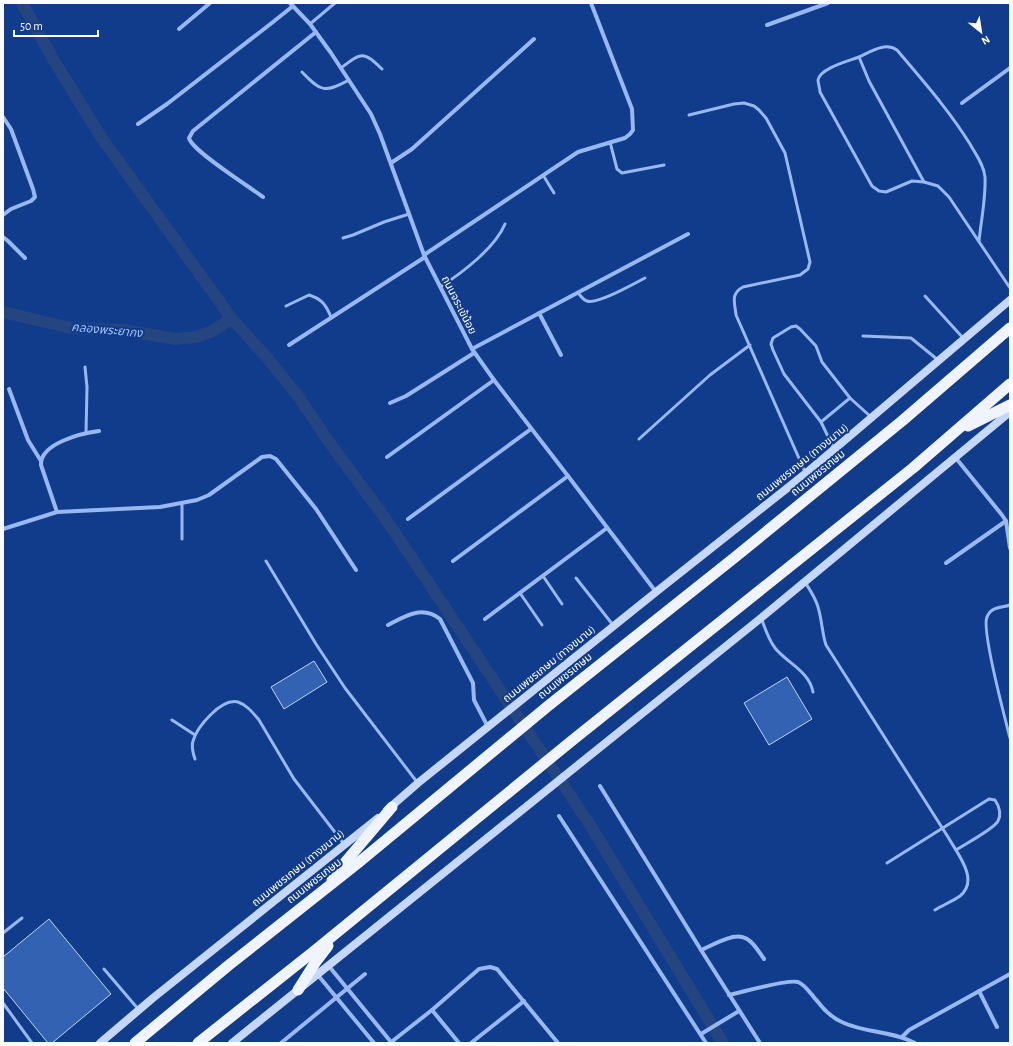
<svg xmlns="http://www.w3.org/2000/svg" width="1013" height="1046" viewBox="0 0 1013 1046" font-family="'Alegreya Sans','Noto Sans Thai',sans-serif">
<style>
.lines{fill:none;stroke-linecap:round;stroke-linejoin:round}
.canal{stroke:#254580;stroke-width:12}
.building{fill:#3462b2;stroke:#bed5fd}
.service{stroke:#97b8f1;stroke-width:3}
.minor{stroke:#97b8f1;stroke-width:4}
.secondary{stroke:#c5d8fc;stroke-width:8}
.trunk{stroke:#f0f4ff;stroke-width:11}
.labels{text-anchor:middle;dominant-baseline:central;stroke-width:4;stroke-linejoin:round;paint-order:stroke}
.street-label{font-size:11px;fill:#fff;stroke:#113b8b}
.water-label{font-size:12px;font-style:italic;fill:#a2c2f9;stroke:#113b8b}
</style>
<rect width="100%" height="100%" fill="#113b8b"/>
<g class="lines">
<!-- canal -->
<g class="canal">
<path d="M22 3 53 59 101 137 232 319 269 360 298 396 329 442 385 518 424 576 590 825 723 1043"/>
<path d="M3 312 71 328 124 330 175 339 196 337 210 332 232 319"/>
</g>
</g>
<!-- building -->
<g class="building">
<path d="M314 661 327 682 284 709 271 687Z"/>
<path d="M787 677 812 719 769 745 744 703Z"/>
<path d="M49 919 111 994 52 1043H48L3 988V957Z"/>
</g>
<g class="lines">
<!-- service -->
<g class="service">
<path d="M310 24 335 3"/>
<path d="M859 57C849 61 820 68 818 80 818 83 820 89 820 92L872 186 879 191 886 192 912 181 924 182 938 186 949 197 1010 288"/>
<path d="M341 68C362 52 363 51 382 69"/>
<path d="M302 72C321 92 325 93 349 80"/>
<path d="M689 115 734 104 744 103 754 106 759 110 766 118 785 153 810 262 808 269 800 275 743 287C730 294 735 303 736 315L805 472"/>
<path d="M610 142 617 169 622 173 664 165"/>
<path d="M543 175 554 193"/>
<path d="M924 182 869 81 859 57C872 51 885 42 897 50 923 81 949 110 970 144 976 155 984 165 985 177 986 198 981 221 979 241"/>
<path d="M343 238 353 235 384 222 409 214"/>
<path d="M440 287C462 273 495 248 505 224"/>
<path d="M578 293C581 296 583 300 587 301 597 305 635 283 645 278"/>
<path d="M925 296 964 339"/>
<path d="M286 306 309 295C322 299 326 305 331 317"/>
<path d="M863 336 911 338 938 360"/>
<path d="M85 367 87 387 86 433"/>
<path d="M821 422 850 398"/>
<path d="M639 439 710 375 750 345"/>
<path d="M834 449 821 422 784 374 773 350 771 344 773 338 791 327 796 326 800 329 816 346 822 362 850 398 871 417"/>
<path d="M182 539V503"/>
<path d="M266 561 316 644 345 688 417 782"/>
<path d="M543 576 562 604"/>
<path d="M576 578 613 625"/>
<path d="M805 582C810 590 816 599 818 607 822 620 822 633 826 645L948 837C957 853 980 880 960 896 953 901 943 905 935 910"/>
<path d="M520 593 542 625"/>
<path d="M1010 605C1002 608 991 606 987 617 981 630 1005 718 1010 738"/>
<path d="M762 620C765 629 769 640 775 648 787 663 809 671 813 692"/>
<path d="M172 720 195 735"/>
<path d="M195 759C193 753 191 747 193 741 197 727 221 698 238 702 247 705 253 713 259 720L294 779 344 844"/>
<path d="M887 863 989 799 995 800C999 806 1002 813 998 821 994 829 965 844 956 850"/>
<path d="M3 933 22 918"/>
<path d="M104 969 139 1010"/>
<path d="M3 1003 32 1043"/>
</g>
<!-- minor -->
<g class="minor">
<path d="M290 3 310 24 331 53 371 114 380 134 424 255 472 349 494 380 568 476 656 592"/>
<path d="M767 25 828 3"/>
<path d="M179 29 210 3"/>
<path d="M962 103 1010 68"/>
<path d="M3 117 11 129 33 189 35 197 31 201 11 209 3 215"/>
<path d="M138 124 167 104 273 22 293 6"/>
<path d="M391 163 412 149 534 39"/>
<path d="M263 197C250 187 192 151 189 138L193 131 316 32"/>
<path d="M3 237 8 241 25 258"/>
<path d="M424 255 578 152 625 138 630 134 633 130 632 109 591 3"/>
<path d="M539 313 561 355"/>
<path d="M289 345 425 257"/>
<path d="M472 349 688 234"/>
<path d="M9 389 28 440 41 461"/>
<path d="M390 403 406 396 474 353"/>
<path d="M387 457 494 380"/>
<path d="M955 457 1002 515 1006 521 1010 548"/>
<path d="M57 512 41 465C40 443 83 433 99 431"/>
<path d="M408 519 531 429"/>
<path d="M3 529 57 512 160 507 197 500 209 495 262 457 270 456 276 459 316 509 356 570"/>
<path d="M453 561 568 476"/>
<path d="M946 563 1006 521"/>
<path d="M485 619 607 528"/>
<path d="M388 625C405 616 422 605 440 619L473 683 474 700 488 727"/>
<path d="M600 786 701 950 760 1043"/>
<path d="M559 816 706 1043"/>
<path d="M701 950C711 946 731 934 742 937 752 939 759 952 764 959"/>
<path d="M328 965 391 1042"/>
<path d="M317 974 374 1043"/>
<path d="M979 991 997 1027"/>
<path d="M729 995C743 992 787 979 798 982 806 985 812 996 818 1002 824 1010 834 1019 844 1023 866 1033 893 1031 915 1043"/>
<path d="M432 1010 459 1043"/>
<path d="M701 1034 739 1011"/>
<path d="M902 1037 909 1030 1010 974"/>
<path d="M281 1043 365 974"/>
<path d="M390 1043 432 1010 479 969 490 967 497 969 558 1043"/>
<path d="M471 1043 524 1001"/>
</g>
<!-- secondary -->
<g class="secondary">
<path d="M387 810 418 783 656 592 805 474 1010 300"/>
<path d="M100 1043 153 998 378 818"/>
<path d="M232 1043 761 618 1010 412"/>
</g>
<!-- trunk -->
<g class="trunk">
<path d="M968 426 1010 405"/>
<path d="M332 880 342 866 392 807"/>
<path d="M298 990 315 963 328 946"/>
<path d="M135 1043 229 965 358 863 548 706 734 558 902 421 1010 328"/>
<path d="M198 1043 313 952 574 739 913 468 1010 384"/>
</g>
</g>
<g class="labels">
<!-- street labels -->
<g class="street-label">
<text transform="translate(459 305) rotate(63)">ถนนจระเข้น้อย</text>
<text transform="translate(802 462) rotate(-39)">ถนนเพชรเกษม (ทางขนาน)</text>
<text transform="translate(818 473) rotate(-39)">ถนนเพชรเกษม</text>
<text transform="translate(549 664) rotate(-39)">ถนนเพชรเกษม (ทางขนาน)</text>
<text transform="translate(565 676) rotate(-39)">ถนนเพชรเกษม</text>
<text transform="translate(298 868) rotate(-39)">ถนนเพชรเกษม (ทางขนาน)</text>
<text transform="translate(314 881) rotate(-38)">ถนนเพชรเกษม</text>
</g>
<!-- water labels -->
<g class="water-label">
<text transform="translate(107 330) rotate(5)">คลองพระยากง</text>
</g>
</g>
<!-- border -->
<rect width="1013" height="1046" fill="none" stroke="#ffffff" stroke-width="8"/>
<!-- north arrow -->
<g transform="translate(981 32) rotate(150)" stroke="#113b8b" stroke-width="3" paint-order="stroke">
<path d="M0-3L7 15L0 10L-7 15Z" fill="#ffffff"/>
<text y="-6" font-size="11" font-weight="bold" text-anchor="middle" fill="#ffffff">N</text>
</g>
<!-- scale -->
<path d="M14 30v6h84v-6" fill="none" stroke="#ffffff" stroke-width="2"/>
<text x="20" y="30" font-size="12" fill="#ffffff" stroke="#113b8b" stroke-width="3" paint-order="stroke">50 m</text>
</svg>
